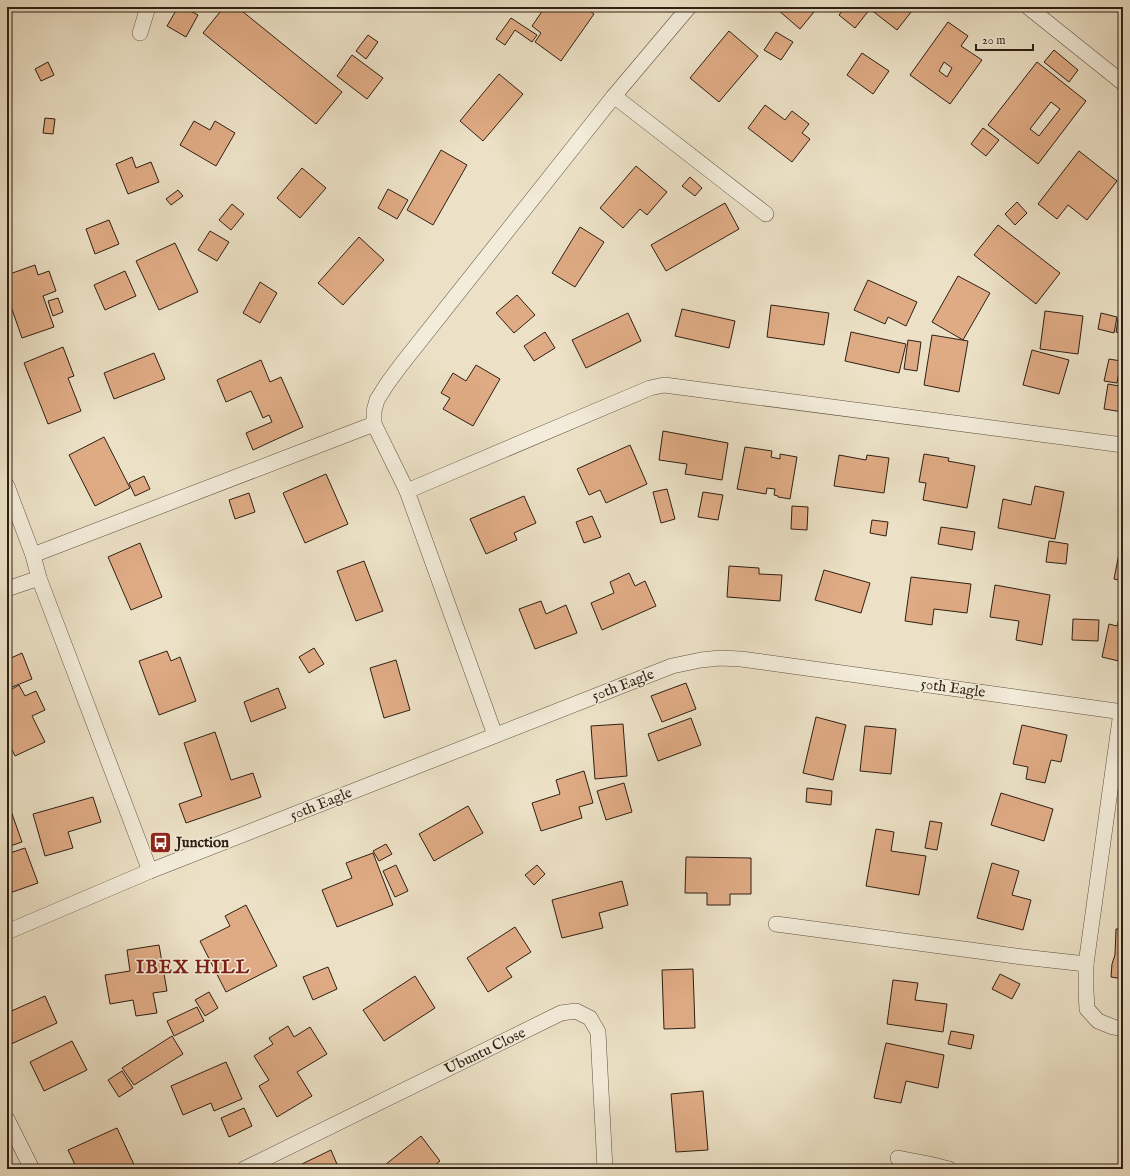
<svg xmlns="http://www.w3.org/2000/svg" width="1130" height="1176" viewBox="0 0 1130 1176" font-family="'IM FELL English',serif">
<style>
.building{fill:#dfab85;stroke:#2f1f13;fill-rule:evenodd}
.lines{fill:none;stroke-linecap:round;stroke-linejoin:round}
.street-casing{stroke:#5e5040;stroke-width:16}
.street{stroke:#f3ecda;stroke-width:15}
.labels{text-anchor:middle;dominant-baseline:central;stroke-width:3;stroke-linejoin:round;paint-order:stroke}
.street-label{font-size:15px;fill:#2f1f13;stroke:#f3ecda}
.poi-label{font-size:15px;font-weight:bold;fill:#2f1f13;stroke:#f3ecda;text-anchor:start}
.district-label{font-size:19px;font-weight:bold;letter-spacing:1px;fill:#7a1f14;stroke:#f3ecda}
</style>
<rect width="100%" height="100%" fill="#ece1c6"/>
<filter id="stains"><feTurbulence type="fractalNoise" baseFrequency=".005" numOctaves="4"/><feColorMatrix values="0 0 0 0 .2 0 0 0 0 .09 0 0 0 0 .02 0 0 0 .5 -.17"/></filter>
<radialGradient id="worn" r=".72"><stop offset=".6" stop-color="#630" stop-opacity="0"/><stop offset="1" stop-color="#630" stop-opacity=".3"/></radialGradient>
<!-- building -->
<g class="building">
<path d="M178 7H183L198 15 186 37 167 26Z"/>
<path d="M224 7H237L342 92 316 124 203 33Z"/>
<path d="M538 7H584L594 14 561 61 535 42 541 33 532 26 543 10Z"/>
<path d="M780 7H818L800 29 778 10Z"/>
<path d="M845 7H915L897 30 870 9 855 28 839 15Z"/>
<path d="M1110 7H1123V16Z"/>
<path d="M511 18 537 35 532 42 515 30 505 45 496 39Z"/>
<path d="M948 22 968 36 961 46 982 60 950 104 910 75ZM944 62 952 68 947 77 939 71Z"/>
<path d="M729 31 758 56 719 102 690 78Z"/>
<path d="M776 32 793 42 781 60 764 50Z"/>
<path d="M368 35 378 42 366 59 356 51Z"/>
<path d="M1054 50 1078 70 1069 82 1044 62Z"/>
<path d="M862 53 889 71 873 94 847 75Z"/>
<path d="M352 55 383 78 367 99 337 76Z"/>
<path d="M48 62 54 75 41 81 35 69Z"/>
<path d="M1037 62 1086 101 1038 164 988 125ZM1051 102 1060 109 1039 136 1030 129Z"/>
<path d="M499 74 523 94 483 141 460 121Z"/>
<path d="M765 105 785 120 792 111 809 124 802 133 810 139 792 162 748 128Z"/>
<path d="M45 118 55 119 53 134 43 133Z"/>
<path d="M194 121 210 130 215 121 235 133 216 166 180 145Z"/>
<path d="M983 128 999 140 986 156 971 144Z"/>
<path d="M441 150 467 165 433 225 407 210Z"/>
<path d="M1079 151 1117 181 1087 220 1068 205 1057 219 1038 204Z"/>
<path d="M132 157 136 168 151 162 159 182 128 194 116 164Z"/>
<path d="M636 166 667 192 647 215 640 209 623 228 600 208Z"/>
<path d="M302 168 326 188 300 218 277 198Z"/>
<path d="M690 177 702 188 695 196 682 186Z"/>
<path d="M388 189 408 200 397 219 378 208Z"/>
<path d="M178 190 183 196 171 205 166 199Z"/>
<path d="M1017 202 1027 213 1015 225 1005 214Z"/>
<path d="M725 203 739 229 666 271 651 245Z"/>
<path d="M232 204 244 214 231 230 219 220Z"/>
<path d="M109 220 119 244 95 254 86 229Z"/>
<path d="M998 225 1060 273 1036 304 974 255Z"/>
<path d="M580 227 604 242 575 287 552 273Z"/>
<path d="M210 231 229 242 217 261 198 250Z"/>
<path d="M359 237 384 260 343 305 318 283Z"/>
<path d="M175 243 198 292 159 310 136 261Z"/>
<path d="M35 265 38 275 49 271 56 291 43 296 54 327 22 338 7 295V275Z"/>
<path d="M125 271 136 296 105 310 94 285Z"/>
<path d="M958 276 990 293 963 340 932 322Z"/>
<path d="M868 280 917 302 906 326 888 317 885 324 854 310Z"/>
<path d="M260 282 277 293 260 323 243 313Z"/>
<path d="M517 295 535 315 514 333 496 313Z"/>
<path d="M58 298 63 312 53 316 48 301Z"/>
<path d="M771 305 829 313 824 345 767 337Z"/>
<path d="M1120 307H1123V334L1116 332Z"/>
<path d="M682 309 735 321 729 348 675 336Z"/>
<path d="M1045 311 1083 316 1078 354 1040 349Z"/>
<path d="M628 313 641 341 586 368 572 340Z"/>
<path d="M1101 313 1117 317 1114 333 1098 329Z"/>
<path d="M545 332 555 348 534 361 524 346Z"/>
<path d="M851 332 906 344 899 373 845 361Z"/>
<path d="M932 335 968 341 959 392 924 385Z"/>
<path d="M908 340 921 342 917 371 904 369Z"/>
<path d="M63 347 74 376 68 378 81 411 48 424 24 363Z"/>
<path d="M1032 350 1069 360 1059 394 1023 385Z"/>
<path d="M154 353 165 379 114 399 104 373Z"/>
<path d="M1109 359 1121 361 1117 383 1104 381Z"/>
<path d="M261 360 270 382 281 377 303 427 253 450 246 433 272 422 269 415 263 418 251 391 226 402 217 380Z"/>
<path d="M1123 360V412L1104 409 1108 384 1119 386Z"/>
<path d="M476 365 500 379 473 426 443 409 450 398 441 393 453 373 466 381Z"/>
<path d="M663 431 728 443 722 480 685 474 687 464 659 460Z"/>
<path d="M104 437 130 488 95 506 69 455Z"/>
<path d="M630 445 647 484 606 503 600 490 589 495 577 469Z"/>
<path d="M745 447 772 451 771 457 780 459V454L797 457 790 499 778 497V496L774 495 775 489 767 488 766 494 737 489Z"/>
<path d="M924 454 949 458 948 461 975 466 967 508 923 500 926 483 919 482Z"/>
<path d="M839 455 866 460 867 455 889 458 884 493 834 486Z"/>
<path d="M326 474 348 524 305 543 283 493Z"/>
<path d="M144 476 150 489 135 496 129 483Z"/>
<path d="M1123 478V510L1119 509Z"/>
<path d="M1035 486 1064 492 1055 539 998 528 1003 499 1031 505Z"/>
<path d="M667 489 675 519 661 523 653 492Z"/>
<path d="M703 492 723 495 718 520 698 517Z"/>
<path d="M249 493 255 512 235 519 229 500Z"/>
<path d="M524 496 536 523 514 533 517 540 486 554 470 519Z"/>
<path d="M792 506 808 507 807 530 791 529Z"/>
<path d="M592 516 601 537 584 543 576 522Z"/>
<path d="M872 520 888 522 886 536 870 533Z"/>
<path d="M941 527 975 532 972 550 938 544Z"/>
<path d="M1122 538H1123V581L1114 579Z"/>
<path d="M1049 541 1068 544 1066 564 1046 562Z"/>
<path d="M140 543 162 597 131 610 108 557Z"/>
<path d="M364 561 383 611 356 621 337 571Z"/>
<path d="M729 566 759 568V574L782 575 780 601 727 597Z"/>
<path d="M824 570 870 583 861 613 815 600Z"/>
<path d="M629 573 635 586 645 581 656 606 602 630 591 603 614 593 610 582Z"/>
<path d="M911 577 971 584 967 613 934 609 932 625 905 621Z"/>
<path d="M995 585 1050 595 1042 645 1016 640 1019 621 990 617Z"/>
<path d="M541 601 546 614 566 605 577 633 535 649 519 609Z"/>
<path d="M1121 612H1123V662L1102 657 1109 624 1117 626Z"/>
<path d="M1073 619 1099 620 1098 641 1072 640Z"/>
<path d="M7 647 11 658 22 653 32 679 7 689Z"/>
<path d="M314 648 324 664 309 673 299 657Z"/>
<path d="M167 651 171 661 180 657 196 701 159 715 139 661Z"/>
<path d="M396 660 410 710 384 718 370 668Z"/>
<path d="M686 683 696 709 662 722 651 696Z"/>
<path d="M19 685 25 696 36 691 45 710 32 716 45 742 15 756 7 740V692Z"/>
<path d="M278 688 286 708 251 722 244 702Z"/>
<path d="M816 717 846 725 833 780 803 773Z"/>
<path d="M691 718 701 745 658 761 648 734Z"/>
<path d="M623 724 627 776 595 779 591 726Z"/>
<path d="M1022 725 1067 735 1061 762 1051 760 1045 783 1026 779 1028 767 1013 764Z"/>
<path d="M865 726 896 729 891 774 860 771Z"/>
<path d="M215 732 231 780 253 773 261 797 186 823 179 804 202 796 184 743Z"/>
<path d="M584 771 593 803 579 807 582 818 541 831 532 803 560 794 556 780Z"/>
<path d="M624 783 632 812 606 820 597 791Z"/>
<path d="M807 788 832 791 831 805 806 802Z"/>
<path d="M1001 793 1053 809 1044 841 991 825Z"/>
<path d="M93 797 101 822 68 832 73 848 45 856 33 814Z"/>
<path d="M468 806 483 833 434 861 419 834Z"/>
<path d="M11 811 22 842 7 847V812Z"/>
<path d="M930 821 942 823 937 850 925 848Z"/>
<path d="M876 829 894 832 891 851 926 856 919 895 866 886Z"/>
<path d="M386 844 392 854 379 861 373 851Z"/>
<path d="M25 848 38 883 7 894V854Z"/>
<path d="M373 853 393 905 337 927 322 890 352 878 346 863Z"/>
<path d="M686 857 751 858V894H730V905H707V893H685Z"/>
<path d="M992 863 1019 871 1012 895 1031 900 1023 930 977 918Z"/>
<path d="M396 865 408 891 395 897 383 871Z"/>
<path d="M537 865 545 874 534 885 525 875Z"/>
<path d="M622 881 628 905 599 913 603 928 562 938 552 900Z"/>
<path d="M246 905 277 966 226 992 200 941 230 926 225 916Z"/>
<path d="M515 927 531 952 506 968 512 977 488 992 467 958Z"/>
<path d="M1116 929H1123V979L1111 977 1112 964 1115 955Z"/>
<path d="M159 945 167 991 153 993 157 1013 136 1016 133 1000 110 1004 105 975 130 971 127 950Z"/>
<path d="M328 967 337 989 313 1000 303 977Z"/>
<path d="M693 969 695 1028 664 1029 662 970Z"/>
<path d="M1000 974 1020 984 1012 999 992 989Z"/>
<path d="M415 976 435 1008 384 1041 363 1010Z"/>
<path d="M893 980 918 983 915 1000 947 1004 943 1032 887 1024Z"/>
<path d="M209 992 218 1008 205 1016 195 1000Z"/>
<path d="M45 996 57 1023 9 1045 7 1041V1013Z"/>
<path d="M197 1007 204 1021 174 1036 167 1021Z"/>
<path d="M288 1026 294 1037 310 1027 327 1054 297 1072 312 1096 277 1117 259 1086 269 1080 254 1056 273 1044 269 1038Z"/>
<path d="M951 1031 974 1035 971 1049 948 1044Z"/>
<path d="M172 1036 183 1054 134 1085 122 1068Z"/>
<path d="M72 1041 87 1070 44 1091 30 1062Z"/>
<path d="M886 1043 944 1055 938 1088 906 1081 901 1103 874 1098Z"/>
<path d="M226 1062 242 1099 214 1111 211 1103 183 1115 171 1086Z"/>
<path d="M122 1071 133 1088 119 1097 108 1080Z"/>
<path d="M703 1091 708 1150 676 1152 671 1094Z"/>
<path d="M244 1108 252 1126 229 1137 221 1118Z"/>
<path d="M117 1128 136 1169H116L114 1166 107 1169H77L68 1150Z"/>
<path d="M421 1136 440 1161 430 1169H380Z"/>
<path d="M331 1150 339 1169H304L302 1164Z"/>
</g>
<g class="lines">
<defs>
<g id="street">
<path d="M1028 7 1123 83"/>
<path d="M140 33 148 7"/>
<path d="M614 96 766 214"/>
<path d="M7 486 33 555 39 578 150 871"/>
<path d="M407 491 650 388 664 385 1123 445"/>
<path d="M33 555 374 424"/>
<path d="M7 589 39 578"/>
<path d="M1121 712 1086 964V991L1087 1009 1098 1021 1113 1027 1123 1029"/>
<path d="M495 735 407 491 374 424V411L377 400 387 384 401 365 614 96 689 7"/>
<path d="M776 924 1023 957 1086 964"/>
<path d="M7 932 150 871 672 666 701 660 720 658 741 659 1123 712"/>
<path d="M7 1119 32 1169"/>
<path d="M898 1158 929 1164 949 1169"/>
<path d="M244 1169 561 1013 576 1011 590 1018 598 1032 605 1169"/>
</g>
</defs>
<!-- street casing -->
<use href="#street" class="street-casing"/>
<!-- street -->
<use href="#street" class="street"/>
</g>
<!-- icons -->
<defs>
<symbol id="bus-square" viewBox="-11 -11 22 22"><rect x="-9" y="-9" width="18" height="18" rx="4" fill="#8f2418" stroke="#f3ecda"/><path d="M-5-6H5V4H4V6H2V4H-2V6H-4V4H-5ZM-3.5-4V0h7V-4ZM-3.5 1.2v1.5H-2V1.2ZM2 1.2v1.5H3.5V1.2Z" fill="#fff"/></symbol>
</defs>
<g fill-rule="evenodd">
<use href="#bus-square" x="148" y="830" width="25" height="25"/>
</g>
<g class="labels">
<!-- street labels -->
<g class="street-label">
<text transform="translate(623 685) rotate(-21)">50th Eagle</text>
<text transform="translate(953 688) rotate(8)">50th Eagle</text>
<text transform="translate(321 804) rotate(-22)">50th Eagle</text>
<text transform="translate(485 1051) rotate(-26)">Ubuntu Close</text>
</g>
<!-- poi labels -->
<g class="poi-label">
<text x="176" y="842">Junction</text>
</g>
<!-- district labels -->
<g class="district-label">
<text x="193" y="968">IBEX HILL</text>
</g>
</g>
<!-- margin -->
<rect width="1130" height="1176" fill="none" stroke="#ece1c6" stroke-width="24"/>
<rect x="8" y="8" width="1114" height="1160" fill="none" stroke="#2f1f13" stroke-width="2"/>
<rect x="12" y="12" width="1106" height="1152" fill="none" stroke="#2f1f13"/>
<!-- scale -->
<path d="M976 44v6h57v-6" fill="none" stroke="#2f1f13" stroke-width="2"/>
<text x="982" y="44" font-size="12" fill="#2f1f13" stroke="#f3ecda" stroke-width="3" paint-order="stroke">20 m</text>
<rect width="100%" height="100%" filter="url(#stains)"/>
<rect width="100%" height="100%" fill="url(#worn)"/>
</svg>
